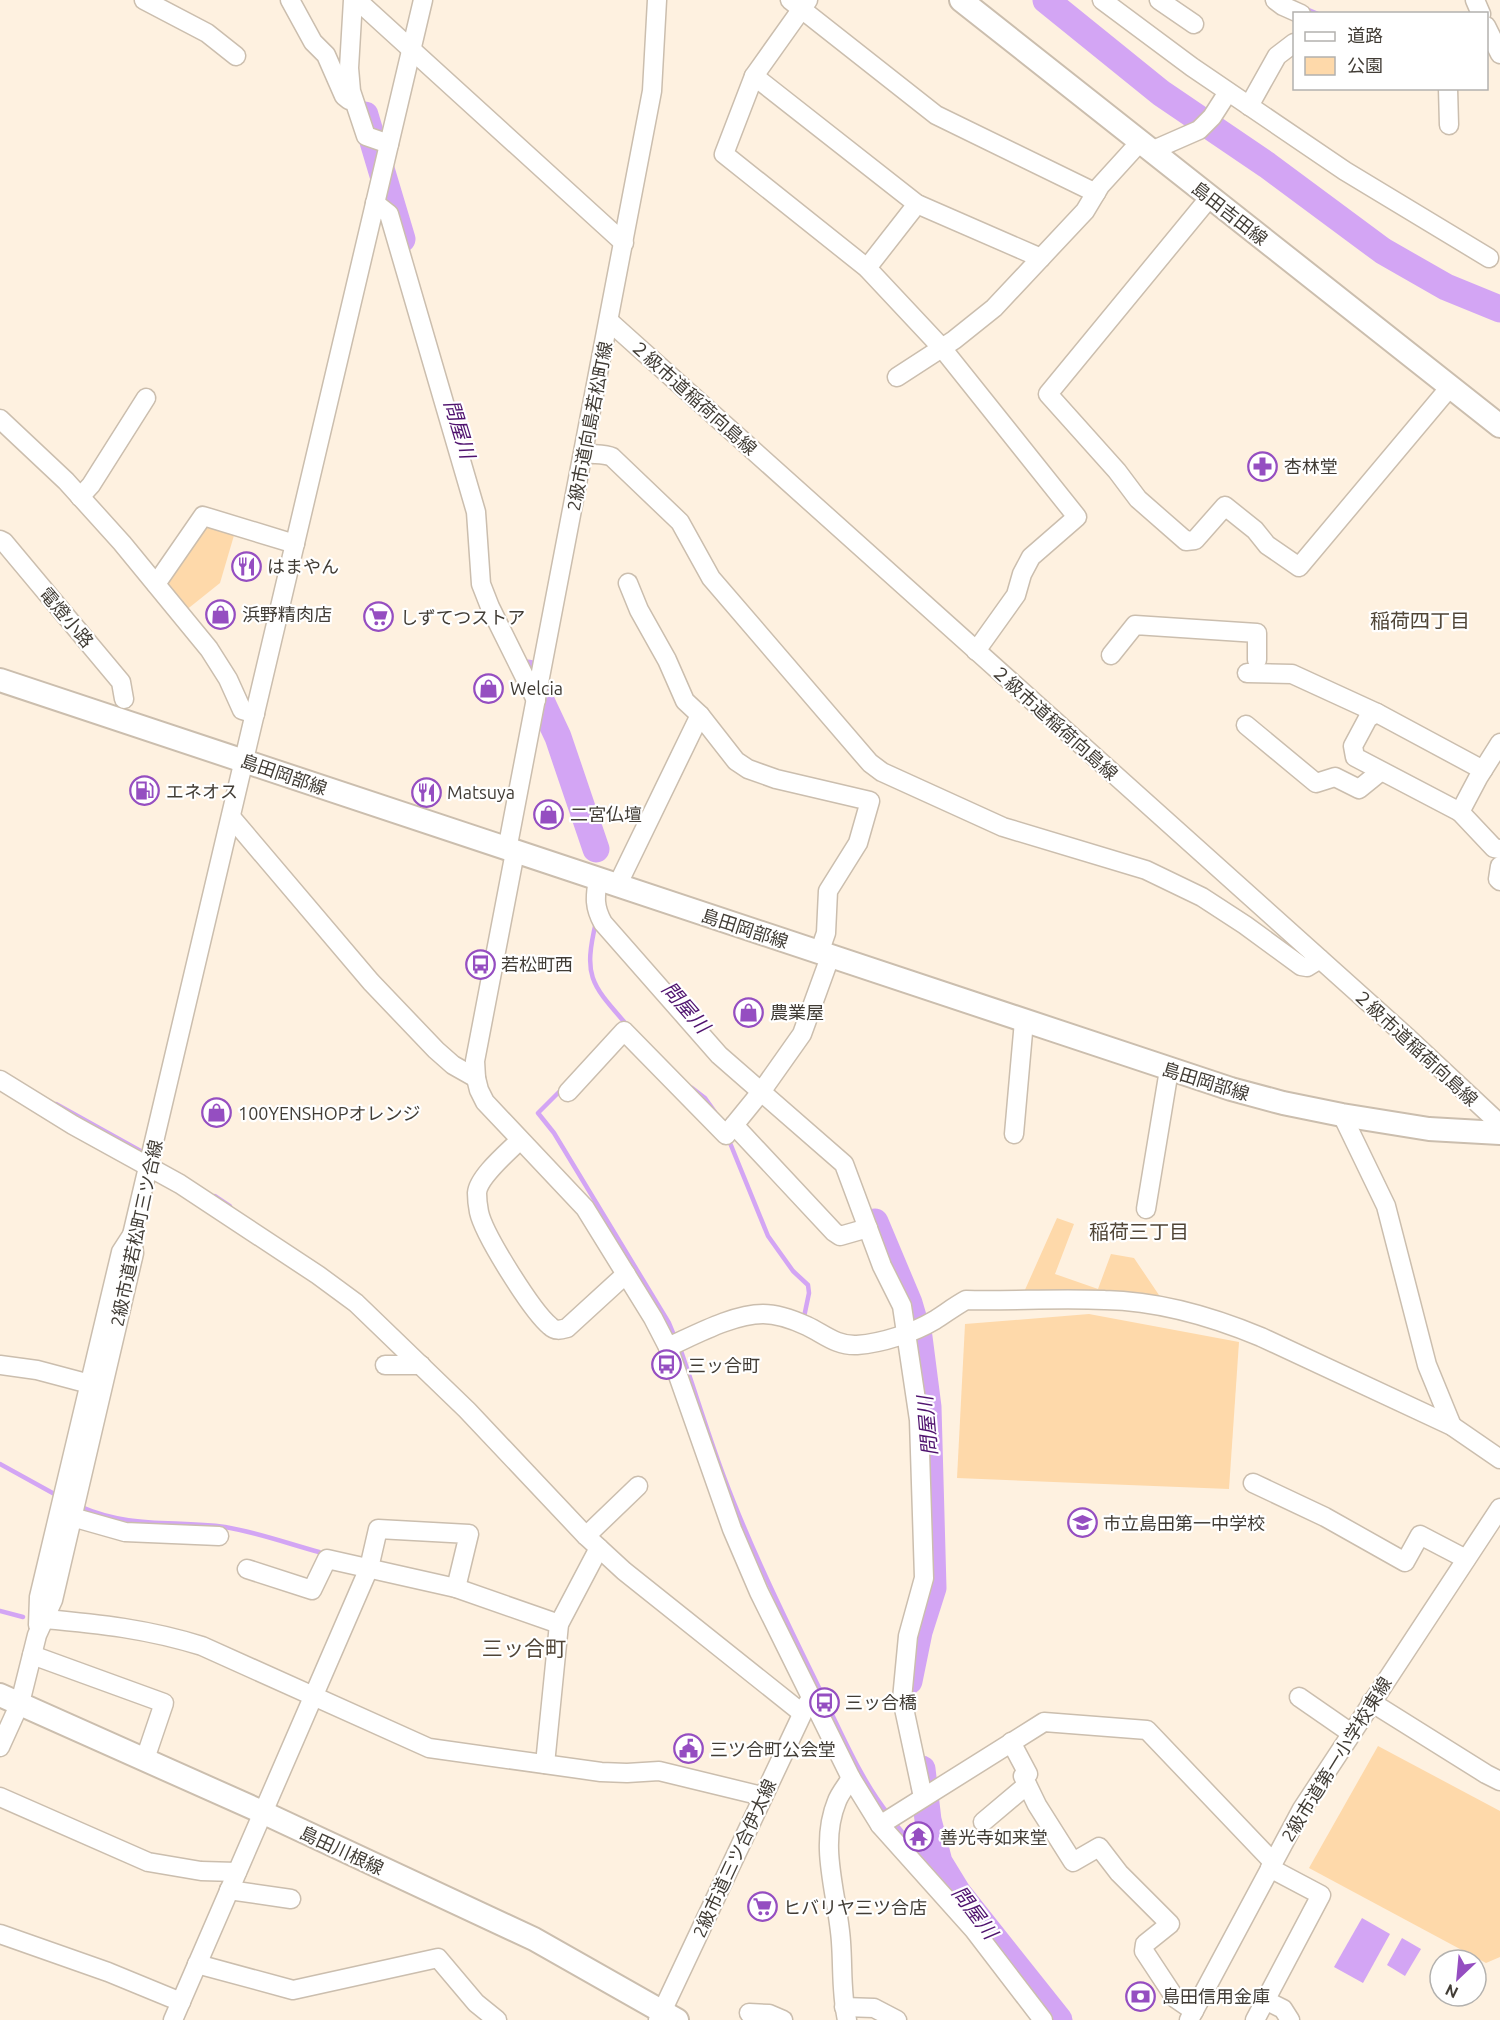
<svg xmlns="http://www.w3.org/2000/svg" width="1500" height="2020" viewBox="0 0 1500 2020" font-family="Ubuntu,'Noto Sans JP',sans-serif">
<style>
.green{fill:#fed9aa}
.water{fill:#d3a5f4}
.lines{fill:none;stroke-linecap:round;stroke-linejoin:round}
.stream{stroke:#d3a5f4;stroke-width:4.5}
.river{stroke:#d3a5f4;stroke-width:27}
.minor-casing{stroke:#cbbeae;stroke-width:21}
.major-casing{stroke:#cbbeae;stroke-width:26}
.minor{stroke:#fff;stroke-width:18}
.major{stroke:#fff;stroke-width:22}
.labels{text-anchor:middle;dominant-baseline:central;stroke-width:4.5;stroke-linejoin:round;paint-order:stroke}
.street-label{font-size:18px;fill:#413c35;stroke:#fff}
.poi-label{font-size:18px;fill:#413c35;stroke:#fff;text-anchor:start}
.water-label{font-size:20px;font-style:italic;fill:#4f126e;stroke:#fff}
.neighbourhood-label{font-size:20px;fill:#504537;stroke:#fff}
.quarter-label{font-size:21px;fill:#504537;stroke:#fff}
</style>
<rect width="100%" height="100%" fill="#fef1e0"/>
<!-- green -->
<g class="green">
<path d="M212 523 235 532 220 583 185 611 165 581 200 527Z"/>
<path d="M1057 1218 1074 1224 1055 1274 1098 1289 1111 1254 1134 1258 1161 1298 1024 1292Z"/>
<path d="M1089 1314 1239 1342 1229 1489 957 1478 965 1324Z"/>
<path d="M1378 1746 1500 1811V1957L1486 1963 1309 1868Z"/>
</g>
<!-- water -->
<g class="water">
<path d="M1362 1918 1390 1934 1363 1983 1334 1967Z"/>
<path d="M1402 1938 1421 1949 1405 1976 1387 1965Z"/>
</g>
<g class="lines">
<!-- stream -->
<g class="stream">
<path d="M1304 8 1318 14"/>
<path d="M596 922C583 977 591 984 627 1025L625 1026"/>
<path d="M692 1088 705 1098 715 1112"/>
<path d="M562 1089 538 1113 554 1133 669 1323 676 1340"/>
<path d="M56 1104 146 1154"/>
<path d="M728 1138 768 1236 793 1271 808 1285 809 1293 804 1317"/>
<path d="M215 1196 230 1206"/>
<path d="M680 1348C695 1391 708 1434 724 1477 752 1552 788 1624 823 1696 843 1736 861 1780 889 1815"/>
<path d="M0 1464 58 1496"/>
<path d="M79 1506C131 1529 172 1520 225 1527 256 1532 289 1544 319 1552"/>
<path d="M0 1611 23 1617"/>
<path d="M894 1822 910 1842 958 1893"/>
</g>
<!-- river -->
<g class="river">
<path d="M1046 0 1161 93 1267 165 1383 251 1446 287 1500 309"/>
<path d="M365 115 402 239"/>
<path d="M528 673 558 737 596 849"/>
<path d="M875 1222 909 1303 919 1337 928 1407 933 1588 919 1632 909 1681"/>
<path d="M922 1769 928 1820 939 1862 958 1893 1059 2020"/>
</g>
<defs>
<g id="minor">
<path d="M144 0 207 33 236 56"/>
<path d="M290 0 313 42 326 55 344 96 349 100"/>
<path d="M353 0 349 68 351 91 366 136 389 144"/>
<path d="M357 0 624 243"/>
<path d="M790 0 936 115 1096 193"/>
<path d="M808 0 754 76 724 154 867 268 942 348 1077 517 1031 557 1022 574 1016 595 976 651"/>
<path d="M1102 0 1192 67 1345 171 1489 258"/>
<path d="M1159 0 1194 24"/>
<path d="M1275 0 1283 6 1301 14"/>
<path d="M1475 0 1481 14"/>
<path d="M1486 26 1500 54"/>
<path d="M754 76 917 204 1041 258"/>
<path d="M1448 88 1449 125"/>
<path d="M1249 106 1277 56 1294 43"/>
<path d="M1151 151 1199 130 1212 117 1228 92"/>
<path d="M1210 197 1048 394 1117 471 1138 499 1186 541 1195 540 1225 506 1255 530 1267 545 1299 567 1450 387"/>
<path d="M375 203 389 214 476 512 481 584 490 607 536 700"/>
<path d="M867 268 917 204"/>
<path d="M609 321 1407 1037 1500 1124"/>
<path d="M897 377 954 340 994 308 1085 211 1100 186 1140 142"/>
<path d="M0 419 66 481 122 543 209 649 228 679 242 710 255 714"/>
<path d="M584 453C593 455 604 453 612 457L680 522 711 578 870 763 882 772 1003 827 1146 870 1202 897 1245 925 1301 966 1307 967 1320 959"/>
<path d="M80 497 91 485 146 398"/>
<path d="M0 540 4 542 121 682 124 699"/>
<path d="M628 583 639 610 667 660 685 701 700 715 736 761 748 769 776 779 870 801 858 843 828 891 826 933 819 953"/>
<path d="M156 584 203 516 295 544"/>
<path d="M1111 655 1135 625 1257 633V660"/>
<path d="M1247 673 1292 674 1377 713"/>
<path d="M1246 725 1316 783 1335 777 1359 789 1380 772"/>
<path d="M1500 743 1478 778 1460 812 1494 848 1500 849"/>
<path d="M1460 812 1355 757 1353 746 1368 718 1377 713 1483 770"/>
<path d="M231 817 371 982 436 1050 453 1065 476 1078"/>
<path d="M507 850 652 91 657 0"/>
<path d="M515 852 475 1061 476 1078 479 1090 485 1102 585 1208 653 1318 668 1347 732 1529 759 1592 851 1778 880 1825 974 1930 1043 2020"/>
<path d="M1500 866 1498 879 1500 881"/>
<path d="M598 879C595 897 594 907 603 923L719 1055 844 1164 882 1266 902 1306 919 1420 924 1578 908 1636 902 1699 923 1797"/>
<path d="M617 886 700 715"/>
<path d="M0 1080 73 1125 180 1184 318 1275 356 1303 467 1410 586 1536 624 1571 802 1713"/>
<path d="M568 1092 624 1031 726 1135 761 1092 802 1034 830 957"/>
<path d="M1342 1115 1386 1206 1427 1365 1452 1426"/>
<path d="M734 1125 834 1232 840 1236 868 1228"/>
<path d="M1014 1134 1024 1021"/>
<path d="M520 1140C508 1152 478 1177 477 1193 477 1199 478 1207 479 1212 484 1235 532 1311 550 1326 555 1331 560 1330 567 1328L626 1274"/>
<path d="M1146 1209 1169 1070"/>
<path d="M668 1347C695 1335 733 1314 763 1314 777 1314 794 1320 807 1326 824 1334 836 1346 857 1345 883 1343 913 1333 935 1320 946 1313 955 1306 966 1300 1012 1301 1059 1298 1105 1300 1157 1301 1213 1317 1261 1337L1452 1426 1500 1459"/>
<path d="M0 1365 37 1370 101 1387"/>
<path d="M385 1365H421"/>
<path d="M1253 1483 1325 1517 1405 1562 1420 1535 1466 1559"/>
<path d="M72 1517 125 1532 219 1536"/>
<path d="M586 1536 638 1486"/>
<path d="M247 1569 312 1590 327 1559 456 1588 559 1624"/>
<path d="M44 1619C101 1624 147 1629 202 1646L429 1748 601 1772 627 1773 659 1771 762 1796"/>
<path d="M38 1625 39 1597 121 1252 132 1235"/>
<path d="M32 1655 164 1703 145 1759"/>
<path d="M1299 1697 1351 1733"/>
<path d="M1371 1702 1486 1774 1500 1781"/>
<path d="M1011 1742 1028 1774 1023 1776 1037 1805 1073 1862 1099 1847 1119 1873 1170 1924 1145 1944 1144 1951 1175 1998 1194 2011"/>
<path d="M0 1747 20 1703 37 1635 53 1600 134 1253 132 1235 423 0"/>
<path d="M545 1764 559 1624 599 1548"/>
<path d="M0 1797 148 1862 201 1871 237 1872"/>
<path d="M983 1822 1027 1785"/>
<path d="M880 1825 1044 1722 1147 1730 1273 1862"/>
<path d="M229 1890 291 1899"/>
<path d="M0 1934 108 1972 181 2002"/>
<path d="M197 1964 293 1990 438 1958 476 2003 497 2020"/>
<path d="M1265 2000 1283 2009 1290 2020"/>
<path d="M844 2007 874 2008 897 2020"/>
<path d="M749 2013 769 2014 783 2020"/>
<path d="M173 2020 369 1568 378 1529 469 1534 456 1588"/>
<path d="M658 2020 807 1704"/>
<path d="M847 2020C841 1993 843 1969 841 1942 838 1895 818 1847 837 1801 840 1793 847 1785 851 1778"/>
<path d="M1189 2020 1302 1809 1500 1508"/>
<path d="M1255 2020 1321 1895 1270 1868"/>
</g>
<g id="major">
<path d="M961 0 1500 426"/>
<path d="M0 680 1231 1089 1283 1103 1342 1115 1429 1129 1500 1133"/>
<path d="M0 1695 262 1812 534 1939 677 2020"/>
</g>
</defs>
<!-- minor casing -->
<use href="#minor" class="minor-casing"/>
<!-- major casing -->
<use href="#major" class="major-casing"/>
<!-- minor -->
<use href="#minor" class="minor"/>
<!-- major -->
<use href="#major" class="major"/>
</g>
<!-- icons -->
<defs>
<symbol id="pharmacy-ring" viewBox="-11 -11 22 22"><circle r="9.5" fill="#fff" stroke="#954ec1" stroke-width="1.5"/><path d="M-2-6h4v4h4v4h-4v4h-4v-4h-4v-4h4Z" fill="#954ec1"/></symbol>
<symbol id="restaurant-ring" viewBox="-11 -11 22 22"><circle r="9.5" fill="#fff" stroke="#954ec1" stroke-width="1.5"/><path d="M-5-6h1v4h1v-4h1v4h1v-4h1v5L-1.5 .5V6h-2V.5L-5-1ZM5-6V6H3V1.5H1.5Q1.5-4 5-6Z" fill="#954ec1"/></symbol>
<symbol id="shop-ring" viewBox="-11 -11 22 22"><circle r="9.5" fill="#fff" stroke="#954ec1" stroke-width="1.5"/><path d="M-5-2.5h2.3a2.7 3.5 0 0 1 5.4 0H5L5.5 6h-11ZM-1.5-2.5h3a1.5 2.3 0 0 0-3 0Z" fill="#954ec1"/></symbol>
<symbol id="supermarket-ring" viewBox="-11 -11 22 22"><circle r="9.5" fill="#fff" stroke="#954ec1" stroke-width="1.5"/><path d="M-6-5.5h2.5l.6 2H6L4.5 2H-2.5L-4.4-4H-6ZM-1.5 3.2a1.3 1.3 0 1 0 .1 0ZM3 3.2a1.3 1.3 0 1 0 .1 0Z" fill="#954ec1"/></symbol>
<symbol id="fuel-ring" viewBox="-11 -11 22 22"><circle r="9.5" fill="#fff" stroke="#954ec1" stroke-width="1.5"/><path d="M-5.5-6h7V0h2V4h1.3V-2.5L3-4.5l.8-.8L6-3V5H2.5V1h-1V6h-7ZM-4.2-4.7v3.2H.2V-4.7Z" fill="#954ec1"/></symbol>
<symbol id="bus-ring" viewBox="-11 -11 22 22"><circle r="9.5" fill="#fff" stroke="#954ec1" stroke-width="1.5"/><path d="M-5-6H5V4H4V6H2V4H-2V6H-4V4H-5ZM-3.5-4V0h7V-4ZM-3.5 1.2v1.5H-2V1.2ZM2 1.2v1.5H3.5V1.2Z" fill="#954ec1"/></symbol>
<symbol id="school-ring" viewBox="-11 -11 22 22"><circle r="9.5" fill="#fff" stroke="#954ec1" stroke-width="1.5"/><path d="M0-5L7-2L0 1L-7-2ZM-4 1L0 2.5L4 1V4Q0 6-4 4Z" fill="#954ec1"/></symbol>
<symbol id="civic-ring" viewBox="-11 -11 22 22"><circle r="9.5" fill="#fff" stroke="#954ec1" stroke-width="1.5"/><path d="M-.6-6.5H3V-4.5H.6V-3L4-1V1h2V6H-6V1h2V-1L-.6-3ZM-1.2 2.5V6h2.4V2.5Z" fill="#954ec1"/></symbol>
<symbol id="temple-ring" viewBox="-11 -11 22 22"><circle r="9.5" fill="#fff" stroke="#954ec1" stroke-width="1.5"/><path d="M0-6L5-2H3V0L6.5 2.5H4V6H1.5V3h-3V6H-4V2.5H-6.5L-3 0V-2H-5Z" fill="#954ec1"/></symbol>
<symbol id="bank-ring" viewBox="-11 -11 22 22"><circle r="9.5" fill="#fff" stroke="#954ec1" stroke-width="1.5"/><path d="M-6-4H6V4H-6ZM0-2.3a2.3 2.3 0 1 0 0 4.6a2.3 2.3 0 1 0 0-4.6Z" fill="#954ec1"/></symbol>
</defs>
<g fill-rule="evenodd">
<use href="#pharmacy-ring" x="1246" y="450" width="33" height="33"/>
<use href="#restaurant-ring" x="230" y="550" width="33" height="33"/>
<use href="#shop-ring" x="204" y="598" width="33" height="33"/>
<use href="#supermarket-ring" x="362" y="600" width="33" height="33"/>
<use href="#shop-ring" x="472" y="672" width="33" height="33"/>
<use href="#fuel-ring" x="128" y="774" width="33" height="33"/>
<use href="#restaurant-ring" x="410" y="776" width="33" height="33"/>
<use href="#shop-ring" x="532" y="798" width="33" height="33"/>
<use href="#bus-ring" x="464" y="948" width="33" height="33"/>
<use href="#shop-ring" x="732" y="996" width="33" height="33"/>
<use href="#shop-ring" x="200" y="1096" width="33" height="33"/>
<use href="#bus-ring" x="650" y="1348" width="33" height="33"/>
<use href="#school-ring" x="1066" y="1506" width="33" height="33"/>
<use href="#bus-ring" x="808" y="1686" width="33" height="33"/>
<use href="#civic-ring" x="672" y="1732" width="33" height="33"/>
<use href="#temple-ring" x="902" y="1820" width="33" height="33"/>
<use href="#supermarket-ring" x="746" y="1890" width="33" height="33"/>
<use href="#bank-ring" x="1124" y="1980" width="33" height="33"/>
</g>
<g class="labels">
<!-- street labels -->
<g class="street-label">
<text transform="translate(1230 213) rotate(38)">島田吉田線</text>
<text transform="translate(694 397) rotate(42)">２級市道稲荷向島線</text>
<text transform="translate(589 426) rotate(-79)">2級市道向島若松町線</text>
<text transform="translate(67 617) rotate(50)">電燈小路</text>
<text transform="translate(1055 722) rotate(42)">２級市道稲荷向島線</text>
<text transform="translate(284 774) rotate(19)">島田岡部線</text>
<text transform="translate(745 928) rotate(18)">島田岡部線</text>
<text transform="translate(1416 1047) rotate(43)">２級市道稲荷向島線</text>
<text transform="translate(1206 1081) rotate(17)">島田岡部線</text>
<text transform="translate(136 1233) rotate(-78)">2級市道若松町三ツ合線</text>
<text transform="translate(1336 1759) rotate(-58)">2級市道第一小学校東線</text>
<text transform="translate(342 1850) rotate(25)">島田川根線</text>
<text transform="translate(734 1858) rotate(-65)">2級市道三ツ合伊太線</text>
</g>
<!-- poi labels -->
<g class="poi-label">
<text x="1284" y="466">杏林堂</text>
<text x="267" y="566">はまやん</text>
<text x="242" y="614">浜野精肉店</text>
<text x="400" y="617">しずてつストア</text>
<text x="510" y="688">Welcia</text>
<text x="166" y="791">エネオス</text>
<text x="447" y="792">Matsuya</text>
<text x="570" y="814">二宮仏壇</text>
<text x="501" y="964">若松町西</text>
<text x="770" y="1012">農業屋</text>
<text x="238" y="1113">100YENSHOPオレンジ</text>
<text x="688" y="1365">三ッ合町</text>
<text x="1103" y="1523">市立島田第一中学校</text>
<text x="845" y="1702">三ッ合橋</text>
<text x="710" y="1749">三ツ合町公会堂</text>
<text x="940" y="1837">善光寺如来堂</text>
<text x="783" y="1907">ヒバリヤ三ツ合店</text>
<text x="1162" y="1996">島田信用金庫</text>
</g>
<!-- water labels -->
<g class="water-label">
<text transform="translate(460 429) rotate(73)">問屋川</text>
<text transform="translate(686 1007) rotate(49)">問屋川</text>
<text transform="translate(927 1426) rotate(-95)">問屋川</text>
<text transform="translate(975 1912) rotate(53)">問屋川</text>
</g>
<!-- neighbourhood labels -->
<g class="neighbourhood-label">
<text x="1420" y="620">稲荷四丁目</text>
<text x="1139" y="1231">稲荷三丁目</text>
</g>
<!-- quarter labels -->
<g class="quarter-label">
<text x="524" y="1648">三ッ合町</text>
</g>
</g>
<!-- legend -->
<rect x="1293" y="12" width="195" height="78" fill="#ffffff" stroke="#b3b1ae" stroke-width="1.5"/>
<rect x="1305" y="32" width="30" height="9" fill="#ffffff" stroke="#b3b1ae" stroke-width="1.5"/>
<text x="1347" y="42" font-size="18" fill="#413c35">道路</text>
<rect x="1305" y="57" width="30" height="18" fill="#fed9aa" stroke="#b3b1ae" stroke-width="1.5"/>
<text x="1347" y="72" font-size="18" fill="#413c35">公園</text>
<!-- north arrow -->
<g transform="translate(1458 1978) rotate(206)"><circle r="28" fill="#ffffff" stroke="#b3b1ae" stroke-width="1.5"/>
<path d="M0-4.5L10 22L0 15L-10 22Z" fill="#954ec1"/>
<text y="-9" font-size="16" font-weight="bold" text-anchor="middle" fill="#413c35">N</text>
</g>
</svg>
